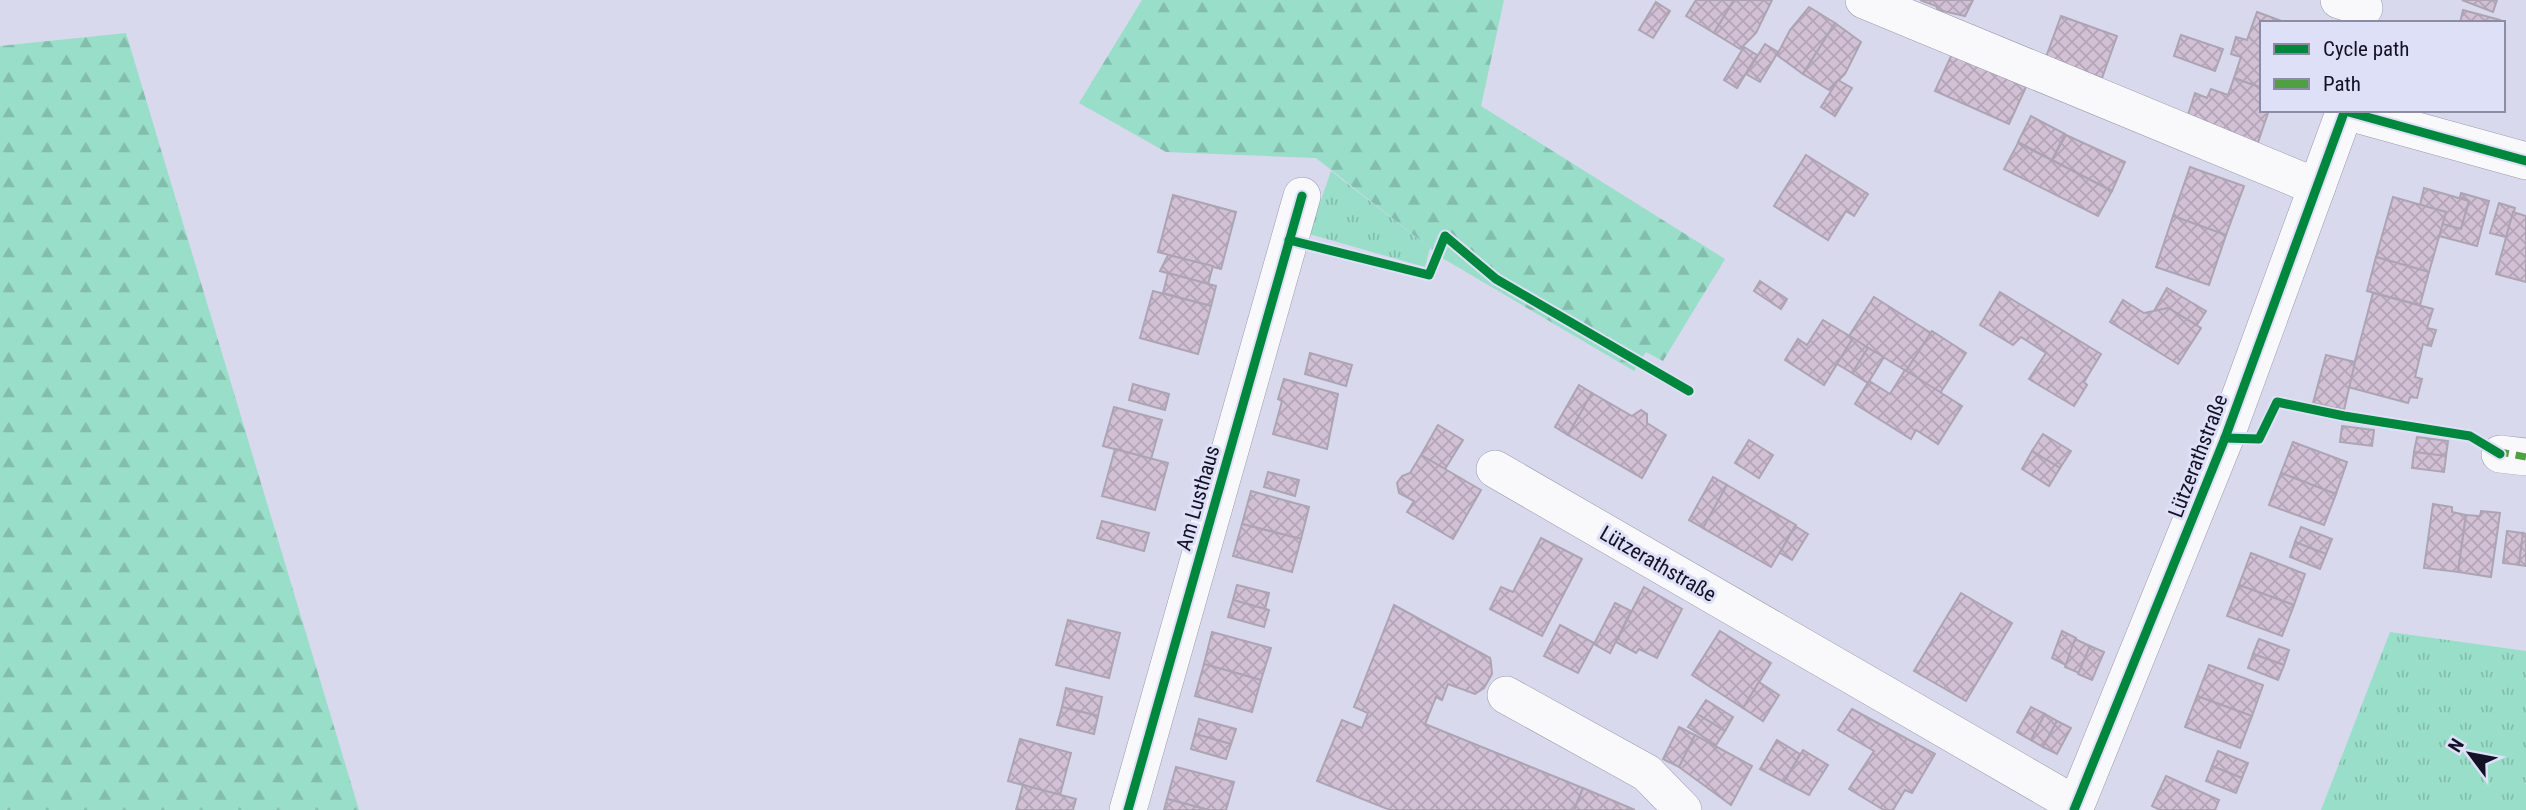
<svg xmlns="http://www.w3.org/2000/svg" width="2526" height="810" viewBox="0 0 2526 810" font-family="'Roboto Condensed',sans-serif">
<style>
.grass{fill:url(#grass-tufts)}
.forest{fill:url(#forest-firs)}
.building{fill:url(#building-cross-hatch);stroke:#ada4b3;stroke-width:2}
.lines{fill:none;stroke-linecap:round;stroke-linejoin:round}
.minor-casing{stroke:#999aad;stroke-width:38}
.minor{stroke:#f9f9fc;stroke-width:37}
.quiet{stroke:#4ea042;stroke-width:7;stroke-dasharray:14 7;stroke-linecap:butt}
.cycleway-casing{stroke:#dee0f8;stroke-width:13}
.cycleway{stroke:#00873e;stroke-width:9}
.labels{text-anchor:middle;dominant-baseline:central;stroke-width:6;stroke-linejoin:round;paint-order:stroke}
.street-label{font-size:21px;fill:#121126;stroke:#dee0f8}
</style>
<defs>
<pattern id="grass-tufts" width="24" height="20" patternUnits="userSpaceOnUse" patternTransform="scale(1.75)"><rect width="24" height="20" fill="#99dec9"/><path d="M3 7l-1-3M5 7V3M7 7l1-3M15 17l-1-3M17 17v-4M19 17l1-3" fill="none" stroke="#83bdac"/></pattern>
<pattern id="forest-firs" width="22" height="20" patternUnits="userSpaceOnUse" patternTransform="scale(1.75)"><rect width="22" height="20" fill="#99dec9"/><path d="M5 1l3.5 6h-7zM16 11l3.5 6h-7z" fill="#83bdac"/></pattern>
<pattern id="building-cross-hatch" width="8" height="8" patternUnits="userSpaceOnUse" patternTransform="scale(1.75)"><rect width="8" height="8" fill="#d2c0d5"/><path d="M0 0l8 8M0 8l8-8" fill="none" stroke="#b3a4b7"/></pattern>
</defs>
<rect width="100%" height="100%" fill="#d8d9ed"/>
<!-- grass -->
<g class="grass">
<path d="M1331 171 1430 248 1425 267 1309 234Z"/>
<path d="M2390 632 2526 651V810H2321Z"/>
</g>
<!-- forest -->
<g class="forest">
<path d="M1142 0H1504L1481 106 1725 259 1663 361 1646 352 1634 371 1444 259 1316 158 1166 152 1079 103Z"/>
<path d="M126 33 359 810H0V46Z"/>
</g>
<!-- building -->
<g class="building">
<path d="M1696 0H1734L1714 33 1686 16Z"/>
<path d="M1734 0H1772L1756 33 1740 49 1714 33Z"/>
<path d="M1920 0H1973L1965 16 1938 10 1936 6Z"/>
<path d="M2462 0H2497L2493 12Z"/>
<path d="M1656 2 1670 11 1653 38 1639 30Z"/>
<path d="M1809 7 1835 23 1803 74 1777 55 1790 30Z"/>
<path d="M2463 10 2500 20 2499 23H2460Z"/>
<path d="M2257 12 2287 23H2262V88L2234 78 2241 57 2231 54 2236 37 2247 40Z"/>
<path d="M2061 16 2117 36 2102 78 2046 57Z"/>
<path d="M1835 23 1861 42 1845 74 1829 90 1803 74Z"/>
<path d="M2181 35 2223 49 2215 71 2174 56Z"/>
<path d="M1765 44 1778 52 1760 82 1746 74Z"/>
<path d="M1744 47 1757 55 1737 88 1724 80Z"/>
<path d="M1952 54 2026 87 2009 124 1935 91Z"/>
<path d="M2234 78 2262 88V110H2269L2256 148 2185 124 2195 93 2207 98 2211 89 2228 95Z"/>
<path d="M1838 80 1852 88 1835 116 1821 107Z"/>
<path d="M2031 116 2065 134 2052 160 2018 142Z"/>
<path d="M2066 135 2125 162 2112 191 2052 160Z"/>
<path d="M2018 143 2112 191 2098 216 2004 169Z"/>
<path d="M1806 155 1868 194 1854 216 1846 211 1828 240 1774 206Z"/>
<path d="M2190 167 2244 186 2226 235 2173 216Z"/>
<path d="M2424 188 2469 201 2461 229 2442 224 2446 212 2420 205Z"/>
<path d="M2461 193 2489 201 2477 246 2439 236 2442 224 2461 229 2469 201 2460 197Z"/>
<path d="M1173 195 1236 212 1221 269 1158 252Z"/>
<path d="M2393 197 2446 212 2429 272 2376 257Z"/>
<path d="M2499 203 2515 208 2506 237 2490 233Z"/>
<path d="M2513 212 2526 216V282L2496 274Z"/>
<path d="M2173 216 2226 235 2209 285 2156 267Z"/>
<path d="M1168 255 1213 266 1208 284 1160 271Z"/>
<path d="M2376 257 2429 272 2420 305 2367 291Z"/>
<path d="M1168 273 1216 286 1211 306 1163 293Z"/>
<path d="M1760 281 1787 299 1781 309 1754 291Z"/>
<path d="M2167 288 2206 311 2197 325 2168 308 2154 311Z"/>
<path d="M1153 291 1211 306 1198 354 1140 338Z"/>
<path d="M2000 292 2101 354 2084 382 2087 385 2074 406 2029 379 2046 353 2021 337 2013 345 1980 325Z"/>
<path d="M2373 293 2433 309 2427 328 2436 330 2431 346 2423 344 2415 377 2422 379 2417 398 2410 397 2408 403 2348 387Z"/>
<path d="M1874 297 1931 333 1906 371 1849 336Z"/>
<path d="M2123 300 2144 313 2168 308 2201 328 2178 364 2110 322Z"/>
<path d="M1823 320 1853 338 1824 385 1785 360 1798 339 1807 345Z"/>
<path d="M1932 331 1966 353 1940 393 1906 371Z"/>
<path d="M1853 338 1868 348 1852 373 1837 364Z"/>
<path d="M1868 348 1884 357 1868 383 1852 373Z"/>
<path d="M1310 353 1352 365 1346 386 1305 374Z"/>
<path d="M2326 355 2355 362 2344 410 2313 403Z"/>
<path d="M1905 370 1962 406 1938 444 1916 430 1911 439 1855 404 1869 381 1890 394Z"/>
<path d="M1284 379 1338 394 1327 449 1273 434 1282 401 1278 399Z"/>
<path d="M1133 384 1169 394 1165 410 1129 400Z"/>
<path d="M1579 385 1592 393 1568 435 1555 427Z"/>
<path d="M1592 393 1632 416 1641 410 1647 414V423L1666 435 1642 478 1568 435Z"/>
<path d="M1114 407 1162 420 1151 459 1103 446Z"/>
<path d="M1438 425 1463 440 1445 469 1421 455Z"/>
<path d="M2342 426 2374 430 2372 446 2340 442Z"/>
<path d="M2043 434 2071 451 2060 468 2032 451Z"/>
<path d="M2417 437 2448 441 2446 456 2414 452Z"/>
<path d="M1749 440 1773 455 1759 478 1735 463Z"/>
<path d="M2293 442 2347 462 2336 494 2281 473Z"/>
<path d="M1115 449 1168 463 1155 510 1102 496Z"/>
<path d="M2032 451 2060 468 2049 486 2022 469Z"/>
<path d="M2414 452 2446 456 2444 472 2412 468Z"/>
<path d="M1421 455 1481 490 1453 539 1407 512 1414 501 1399 493 1397 483 1402 476 1410 473Z"/>
<path d="M1268 472 1299 480 1295 496 1264 487Z"/>
<path d="M2281 473 2336 494 2324 525 2269 505Z"/>
<path d="M1713 477 1727 485 1703 528 1689 520Z"/>
<path d="M1727 485 1796 525 1771 567 1703 528Z"/>
<path d="M1251 491 1309 507 1301 539 1242 524Z"/>
<path d="M2433 504 2452 507V512L2466 515 2458 572 2424 568Z"/>
<path d="M2481 511 2500 513 2491 577 2458 572 2466 515 2480 516Z"/>
<path d="M1102 521 1149 533 1144 551 1097 538Z"/>
<path d="M1242 524 1301 539 1292 572 1233 556Z"/>
<path d="M1795 526 1808 534 1792 560 1780 553Z"/>
<path d="M2301 527 2332 539 2326 554 2295 542Z"/>
<path d="M2507 531 2523 533 2519 565 2503 563Z"/>
<path d="M2523 533 2526 534V566L2519 565Z"/>
<path d="M1541 538 1582 559 1542 636 1490 609 1501 587 1513 592Z"/>
<path d="M2295 542 2326 554 2320 569 2290 557Z"/>
<path d="M2251 553 2305 574 2294 605 2239 585Z"/>
<path d="M1237 585 1269 593 1265 609 1233 600Z"/>
<path d="M2239 585 2294 605 2282 636 2227 616Z"/>
<path d="M1644 587 1682 609 1657 658 1639 649 1636 653 1616 642Z"/>
<path d="M1961 593 2012 623 1966 701 1914 671Z"/>
<path d="M1233 600 1269 610 1264 627 1228 617Z"/>
<path d="M1615 603 1631 611 1610 653 1594 644Z"/>
<path d="M1394 605 1490 658 1491 663 1492 674 1484 688 1475 694 1448 684 1442 700 1436 697 1425 724 1583 788 1574 810H1390L1317 781 1342 720 1362 728 1368 713 1354 707Z"/>
<path d="M1068 620 1120 633 1109 678 1056 665Z"/>
<path d="M1560 625 1594 643 1578 673 1544 656Z"/>
<path d="M1720 631 1771 663 1743 708 1692 675Z"/>
<path d="M2062 631 2076 638 2066 665 2052 658Z"/>
<path d="M1212 632 1271 648 1261 680 1204 664Z"/>
<path d="M2075 639 2090 646 2079 673 2065 667Z"/>
<path d="M2259 639 2289 650 2284 665 2253 654Z"/>
<path d="M2090 646 2104 652 2092 680 2078 674Z"/>
<path d="M2253 654 2284 665 2278 680 2248 668Z"/>
<path d="M1204 664 1261 680 1252 712 1195 696Z"/>
<path d="M2209 665 2263 685 2252 716 2197 696Z"/>
<path d="M1759 682 1779 695 1763 721 1743 708Z"/>
<path d="M1066 688 1102 697 1098 716 1062 707Z"/>
<path d="M2197 696 2252 716 2240 748 2185 727Z"/>
<path d="M1706 700 1733 717 1725 731 1697 714Z"/>
<path d="M1062 707 1098 716 1094 734 1057 725Z"/>
<path d="M2031 707 2045 714 2031 740 2017 732Z"/>
<path d="M1852 709 1935 754 1912 793 1905 790 1893 810H1884L1849 789 1874 751 1838 730Z"/>
<path d="M1697 714 1725 731 1716 745 1688 727Z"/>
<path d="M2045 714 2057 721 2043 747 2031 740Z"/>
<path d="M1199 719 1236 729 1231 744 1195 734Z"/>
<path d="M2057 721 2071 728 2057 754 2043 747Z"/>
<path d="M1679 727 1695 735 1679 767 1663 759Z"/>
<path d="M1195 734 1231 744 1226 759 1191 749Z"/>
<path d="M1695 735 1752 766 1731 805 1679 767Z"/>
<path d="M1020 739 1071 753 1060 795 1008 781Z"/>
<path d="M1777 740 1800 754 1784 782 1760 769Z"/>
<path d="M1803 750 1828 765 1809 795 1784 782Z"/>
<path d="M2218 751 2248 763 2242 778 2212 766Z"/>
<path d="M2212 766 2242 778 2236 793 2206 781Z"/>
<path d="M1176 767 1234 782 1226 810H1209L1167 799Z"/>
<path d="M2166 776 2219 800 2215 810H2160L2152 806Z"/>
<path d="M1023 785 1076 799 1073 810H1016Z"/>
<path d="M1583 788 1635 810H1574Z"/>
<path d="M1167 799 1209 810H1164Z"/>
</g>
<g class="lines">
<defs>
<g id="minor">
<path d="M1864 0 2317 187"/>
<path d="M2339 0 2364 8"/>
<path d="M2345 111 2526 161"/>
<path d="M2500 454 2526 457"/>
<path d="M1495 469 2076 805"/>
<path d="M1506 695 1647 773 1683 810"/>
<path d="M1128 810 1302 196"/>
<path d="M2074 810 2225 438 2345 110"/>
</g>
</defs>
<!-- minor casing -->
<use href="#minor" class="minor-casing"/>
<!-- minor -->
<use href="#minor" class="minor"/>
<!-- quiet -->
<path class="quiet" d="M2495 451 2526 457"/>
<defs>
<g id="cycleway">
<path d="M2345 111 2526 161"/>
<path d="M1289 240 1429 275 1445 236 1496 279 1689 391"/>
<path d="M2225 438 2259 439 2277 402 2344 416 2470 436 2500 454"/>
<path d="M1128 810 1302 196"/>
<path d="M2074 810 2225 438 2345 110"/>
</g>
</defs>
<!-- cycleway casing -->
<use href="#cycleway" class="cycleway-casing"/>
<!-- cycleway -->
<use href="#cycleway" class="cycleway"/>
</g>
<g class="labels">
<!-- street labels -->
<g class="street-label">
<text transform="translate(2198 456) rotate(-69)">Lützerathstraße</text>
<text transform="translate(1198 498) rotate(-74)">Am Lusthaus</text>
<text transform="translate(1658 564) rotate(30)">Lützerathstraße</text>
</g>
</g>
<!-- legend -->
<rect x="2260" y="21" width="245" height="91" fill="#dee0f8" stroke="#8c8da4" stroke-width="2"/>
<rect x="2274" y="44" width="35" height="10" fill="#00873e" stroke="#8c8da4" stroke-width="2"/>
<text x="2323" y="56" font-size="21" fill="#121126">Cycle path</text>
<rect x="2274" y="79" width="35" height="10" fill="#4ea042" stroke="#8c8da4" stroke-width="2"/>
<text x="2323" y="91" font-size="21" fill="#121126">Path</text>
<!-- north arrow -->
<g transform="translate(2470 754) rotate(302)" stroke="#dee0f8" stroke-width="5" paint-order="stroke">
<path d="M0-5L12 26L0 18L-12 26Z" fill="#121126"/>
<text y="-10" font-size="19" font-weight="bold" text-anchor="middle" fill="#121126">N</text>
</g>
</svg>
